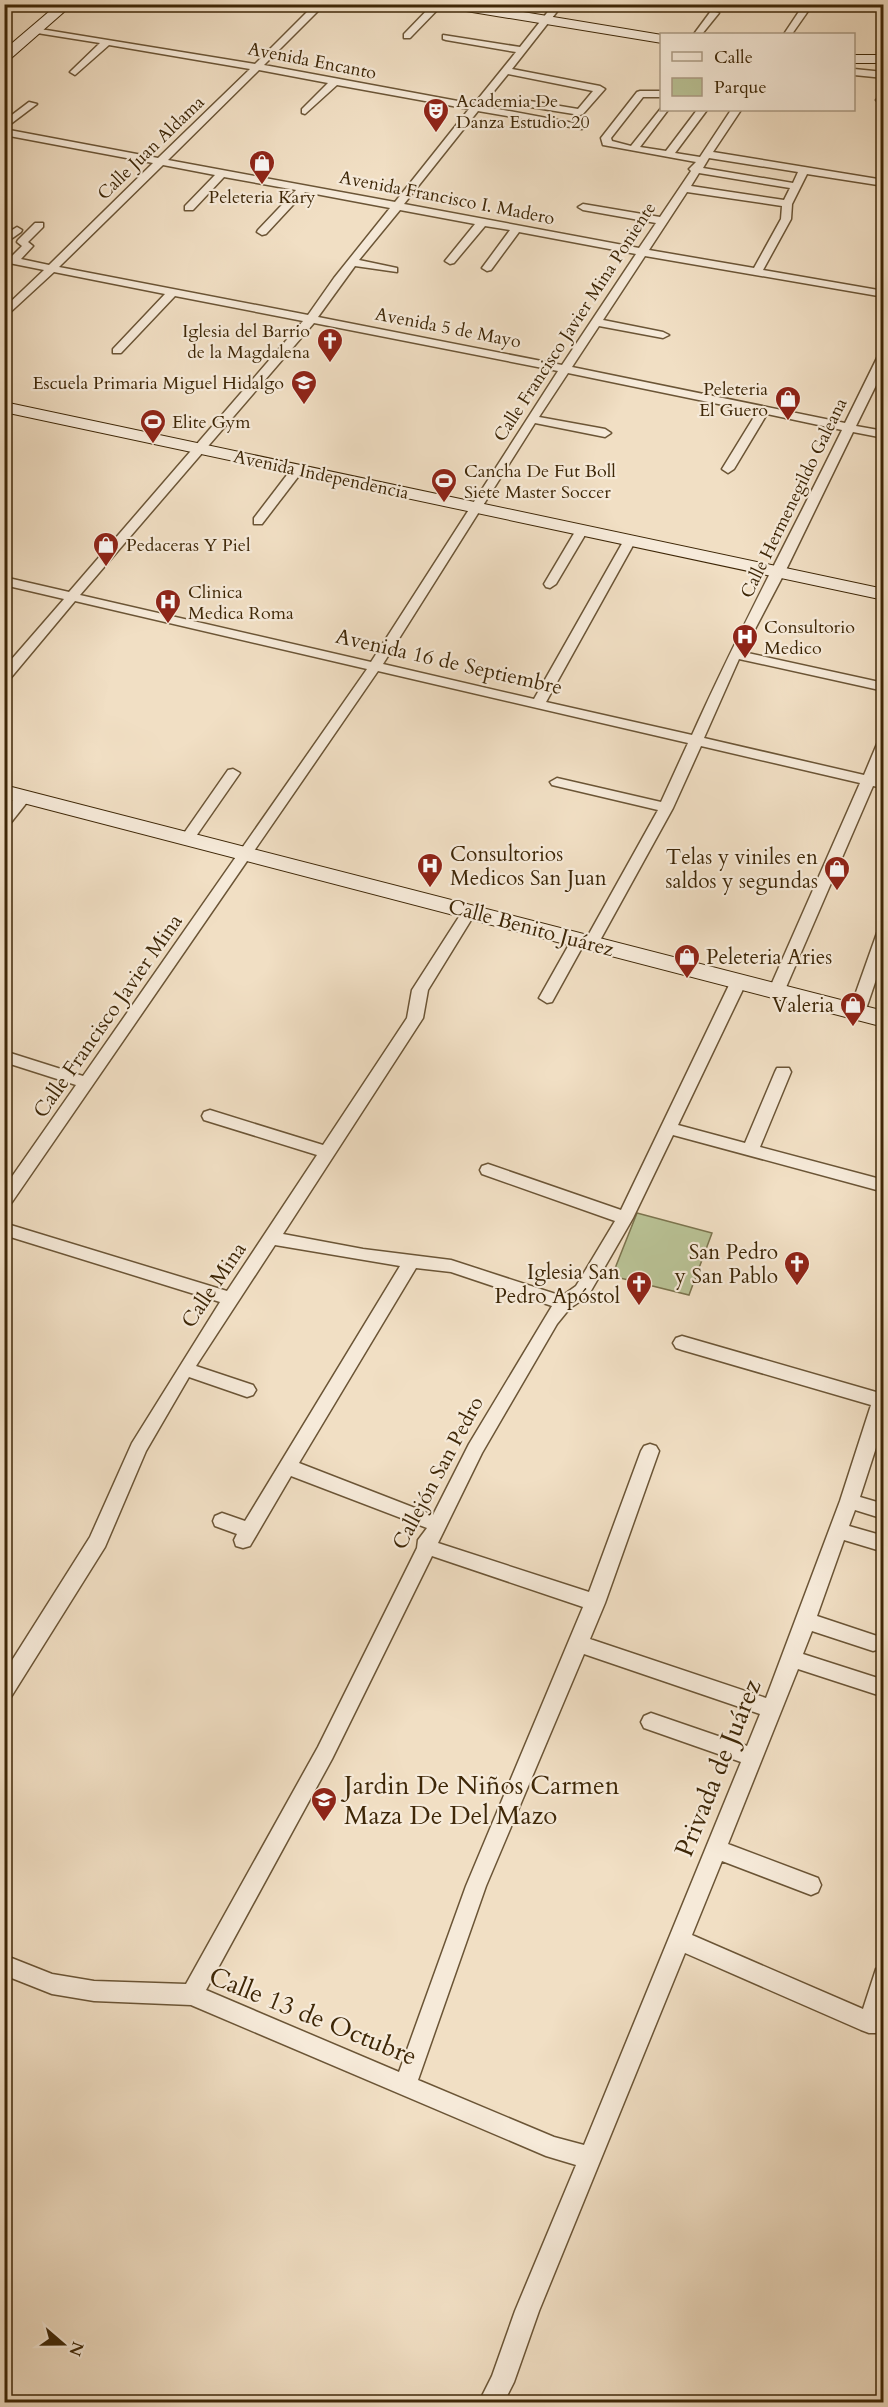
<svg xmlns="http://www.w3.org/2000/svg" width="888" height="2407" viewBox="0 0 888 2407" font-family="Cardo,serif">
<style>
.green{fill:#b9c295;stroke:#7c744e;stroke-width:1.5}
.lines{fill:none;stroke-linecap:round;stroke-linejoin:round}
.stream{stroke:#76816d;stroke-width:7}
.minor-casing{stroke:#6b5536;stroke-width:3}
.secondary-casing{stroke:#3e2707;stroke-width:2}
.minor{fill:#f6ead9;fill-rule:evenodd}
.secondary{fill:#f6ead9;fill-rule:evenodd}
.labels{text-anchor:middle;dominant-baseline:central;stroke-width:4.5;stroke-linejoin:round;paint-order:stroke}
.far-street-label{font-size:18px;fill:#3e2707;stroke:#f6ead9}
.far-poi-label{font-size:18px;fill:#3e2707;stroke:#f6ead9;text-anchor:start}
.street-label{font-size:21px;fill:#3e2707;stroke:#f6ead9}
.poi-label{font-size:21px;fill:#3e2707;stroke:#f6ead9;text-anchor:end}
.near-street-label{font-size:26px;fill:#3e2707;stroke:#f6ead9}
.near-poi-label{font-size:26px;fill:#3e2707;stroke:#f6ead9;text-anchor:start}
</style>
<rect width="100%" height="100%" fill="#f1dfc4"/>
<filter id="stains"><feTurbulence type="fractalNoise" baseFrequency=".00333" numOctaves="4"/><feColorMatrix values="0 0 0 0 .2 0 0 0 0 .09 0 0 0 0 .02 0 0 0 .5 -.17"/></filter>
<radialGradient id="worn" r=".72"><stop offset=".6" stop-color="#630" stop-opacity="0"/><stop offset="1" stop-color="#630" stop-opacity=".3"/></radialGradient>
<!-- green -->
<path class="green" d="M637 1213 712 1233 689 1295 612 1276Z"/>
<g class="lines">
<!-- stream -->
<path class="stream" d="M4 2395 14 2402"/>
<defs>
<g id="minor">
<path d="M315 4H325L264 65 474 104 516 52 446 40 443 39V35L520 47 554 4H563L512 69 600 86 605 89 583 114 580 115 518 105 513 102 518 99 578 109 593 91 508 74 482 106 579 124 584 127 582 129 478 111 404 204 639 248 656 223 583 210 578 207 583 204 660 217 691 171 689 169 696 162 603 145 601 138 637 92 640 91H662V97H643L611 138 612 141 631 146 662 107V110H668L640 147 666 151 697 110H707L675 153 700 157 731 110H741L713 152 884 180V186L807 174 792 204 791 219 763 270 884 291V297L645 256 603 320 663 332 669 335 663 338 599 326 572 367 845 423 878 356 884 353V369L856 426 884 431V438L853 432 785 572 743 652 884 683V691L739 659 704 738 864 775 877 744 884 740V761L876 778 884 780V788L873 786 784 992 776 997 768 992 860 783 701 746 673 808 598 944 591 949 584 944 552 1002 547 1003 539 998 571 941 578 936 585 941 658 810 552 785 550 782 557 778 661 802 688 743 378 671 10 1205 4 1207V1188L76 1085 4 1062V1051L83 1076 367 669 75 601 9 680 4 681V668L64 599 4 585V577L69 592 303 321 175 296 121 353H113V349L165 294 54 272 4 318V308L44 270 4 262V256L11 257 22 246 17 242 18 240 35 223H43V227L28 242 33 246 21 259 49 265 153 163 4 135V129L158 158 250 69 109 45 75 75 70 72 72 70 100 43 37 33 32 30 34 28 255 64ZM259 70 328 83 302 109V113L305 114 337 85 469 109 395 202 168 160ZM709 158 798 172 793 183 703 168ZM163 165 215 175 185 206V210H193L224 177 296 190 258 230 257 232 262 235 266 234 305 192 390 208 334 278 308 315 59 267ZM699 173 790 188 784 200 691 186ZM687 192 782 206 781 219 754 268 649 250ZM400 210 475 224 445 261 450 264 454 263 485 226 510 230 482 268 487 271 491 270 519 232 636 254 562 365 318 317 355 266 397 272V268L359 260ZM314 323 558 371 371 662 80 595ZM568 373 757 412 722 469 728 473 734 469 767 414 842 430C792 532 738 632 692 735L546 702 636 540 630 536 624 540 534 699 383 664 535 423 605 437 611 433 605 429 539 417Z"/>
<path d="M433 4H443L410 38H404V34Z"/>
<path d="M804 4H813L792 34H784Z"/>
<path d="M711 11 719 13 702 34H694Z"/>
<path d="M854 69 884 72V78L854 75Z"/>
<path d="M884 92V102H878L876 100Z"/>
<path d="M29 102 37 104 4 129V121Z"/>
<path d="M17 227 22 230 21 232 4 244V235Z"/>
<path d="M297 466 303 470 301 473 262 524H254V518L293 467Z"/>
<path d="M582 526 588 530 556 584 550 588 546 587 544 584 576 530Z"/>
<path d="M233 769 240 773 192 842H182L180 839 182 836 228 770Z"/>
<path d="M25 792 32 796 9 825 4 826C4 813 10 796 25 792Z"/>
<path d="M469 907 476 912 428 990 423 1018 283 1234 363 1249 451 1260 562 1296 576 1286 615 1221 482 1174 480 1170 482 1166 488 1164 621 1210 730 983 738 978 746 983 678 1125 745 1143 775 1072 777 1068H789L791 1072 760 1147 884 1180V1192L673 1135 633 1218 588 1296 570 1308 557 1324 482 1453 438 1543 589 1592 641 1451 644 1446 650 1444 656 1446 659 1451 605 1603 590 1639 766 1698 840 1501 871 1405 682 1350 676 1348 673 1343 676 1338 682 1336 876 1392 884 1387V1423L860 1497 884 1504V1519L855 1510 849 1526 884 1536V1552L844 1540 817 1616 880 1637 883 1643 880 1649 873 1651 812 1631 803 1654 884 1680V1697L798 1669 728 1844 818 1878 821 1885 818 1892 811 1895 722 1861 692 1935 863 2009 876 1969 884 1966V2033H869L861 2030 685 1953 539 2311 514 2382 504 2402H479L492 2376 515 2311 576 2165 546 2156 191 2005 94 2001 52 1994 4 1975V1955L52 1974 94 1981 186 1984 318 1747 417 1548 418 1540 427 1528 291 1476 250 1546 243 1548 236 1546 234 1540 237 1534 215 1526 213 1521 215 1516 222 1513 245 1521 400 1266 275 1245 196 1366 253 1385 256 1390 253 1395 247 1397 189 1377 146 1451 105 1547 11 1697 4 1699V1673L90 1537 132 1443 220 1302 4 1235V1223L227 1291 317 1155 204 1120 202 1116 204 1112 210 1110 323 1145 407 1018 412 990 464 909ZM416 1268 451 1272 552 1306 469 1444 433 1515 299 1463ZM432 1556 583 1607 466 1886 399 2072 206 1990 332 1759ZM584 1654 760 1714 747 1746 651 1713 644 1716 641 1722 644 1728 741 1762 584 2145 554 2137 418 2080 486 1886Z"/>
<path d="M884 928V956L865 1012 862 1016H852L849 1012 877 933Z"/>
</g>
<g id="secondary">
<path d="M58 4H73L9 60 4 61V50Z"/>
<path d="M442 4H475L662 35V43L448 8Z"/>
<rect x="854" y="55" width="30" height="8"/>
<path d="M4 402 884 589V600L4 412Z"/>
<path d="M4 785 884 1011V1027L4 798Z"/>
</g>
</defs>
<!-- minor casing -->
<use href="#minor" class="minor-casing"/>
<!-- secondary casing -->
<use href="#secondary" class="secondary-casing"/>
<!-- minor -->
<use href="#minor" class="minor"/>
<!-- secondary -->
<use href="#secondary" class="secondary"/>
</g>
<!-- icons -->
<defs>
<symbol id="theatre-pin" viewBox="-11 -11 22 30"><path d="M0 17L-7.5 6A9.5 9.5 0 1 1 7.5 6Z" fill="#8f2418" stroke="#f6ead9"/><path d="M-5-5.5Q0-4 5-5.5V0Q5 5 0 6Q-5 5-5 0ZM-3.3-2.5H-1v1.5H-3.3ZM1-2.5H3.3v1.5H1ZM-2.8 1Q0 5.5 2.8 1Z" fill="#fff"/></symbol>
<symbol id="shop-pin" viewBox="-11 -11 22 30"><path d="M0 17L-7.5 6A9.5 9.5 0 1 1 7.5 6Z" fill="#8f2418" stroke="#f6ead9"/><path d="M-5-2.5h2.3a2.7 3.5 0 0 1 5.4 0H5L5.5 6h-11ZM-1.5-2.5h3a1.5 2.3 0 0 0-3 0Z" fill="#fff"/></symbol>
<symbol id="church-pin" viewBox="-11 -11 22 30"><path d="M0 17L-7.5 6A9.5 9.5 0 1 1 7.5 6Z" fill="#8f2418" stroke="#f6ead9"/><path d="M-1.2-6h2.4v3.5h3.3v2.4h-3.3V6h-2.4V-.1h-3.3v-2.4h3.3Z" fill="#fff"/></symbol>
<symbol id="school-pin" viewBox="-11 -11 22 30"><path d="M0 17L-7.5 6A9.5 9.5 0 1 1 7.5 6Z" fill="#8f2418" stroke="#f6ead9"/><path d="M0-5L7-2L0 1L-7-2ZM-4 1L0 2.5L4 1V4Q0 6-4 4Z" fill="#fff"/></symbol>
<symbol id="stadium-pin" viewBox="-11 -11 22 30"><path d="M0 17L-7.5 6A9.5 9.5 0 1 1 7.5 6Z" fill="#8f2418" stroke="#f6ead9"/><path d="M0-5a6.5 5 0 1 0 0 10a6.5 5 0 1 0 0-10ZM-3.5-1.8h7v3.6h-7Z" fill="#fff"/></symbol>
<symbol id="hospital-pin" viewBox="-11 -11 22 30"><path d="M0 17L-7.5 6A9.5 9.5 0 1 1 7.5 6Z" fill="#8f2418" stroke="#f6ead9"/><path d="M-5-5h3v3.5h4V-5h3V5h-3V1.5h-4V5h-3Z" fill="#fff"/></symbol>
</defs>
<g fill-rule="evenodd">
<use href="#theatre-pin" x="421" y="96" width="30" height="40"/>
<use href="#shop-pin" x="247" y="148" width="30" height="40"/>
<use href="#church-pin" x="315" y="326" width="30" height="40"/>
<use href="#school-pin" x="289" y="368" width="30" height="40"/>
<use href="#shop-pin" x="773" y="384" width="30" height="40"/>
<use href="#stadium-pin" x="138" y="407" width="30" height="40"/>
<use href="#stadium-pin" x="429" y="466" width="30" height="40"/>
<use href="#shop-pin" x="91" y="530" width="30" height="40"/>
<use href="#hospital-pin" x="153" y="587" width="30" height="40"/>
<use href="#hospital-pin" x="730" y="622" width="30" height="40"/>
<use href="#hospital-pin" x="415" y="851" width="30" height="40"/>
<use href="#shop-pin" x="822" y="854" width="30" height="40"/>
<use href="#shop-pin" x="672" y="942" width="30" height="40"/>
<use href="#shop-pin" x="838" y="990" width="30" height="40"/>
<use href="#church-pin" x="782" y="1249" width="30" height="40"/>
<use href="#church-pin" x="624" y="1269" width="30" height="40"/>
<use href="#school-pin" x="309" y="1785" width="30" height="40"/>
</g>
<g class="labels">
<!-- far-street labels -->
<g class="far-street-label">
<text transform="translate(312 61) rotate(11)">Avenida Encanto</text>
<text transform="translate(151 148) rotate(-44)">Calle Juan Aldama</text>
<text transform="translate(447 198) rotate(11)">Avenida Francisco I. Madero</text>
<text transform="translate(575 322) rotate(-57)">Calle Francisco Javier Mina Poniente</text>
<text transform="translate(448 328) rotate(11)">Avenida 5 de Mayo</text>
<text transform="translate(321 475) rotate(12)">Avenida Independencia</text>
<text transform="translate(794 498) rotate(-64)">Calle Hermenegildo Galeana</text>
</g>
<!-- far-poi labels -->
<g class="far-poi-label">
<text x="456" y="101">Academia De<tspan x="456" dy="21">Danza Estudio 20</tspan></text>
<text x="262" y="197" text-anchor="middle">Peleteria Kary</text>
<text x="310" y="331" text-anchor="end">Iglesia del Barrio<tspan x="310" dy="21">de la Magdalena</tspan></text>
<text x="284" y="383" text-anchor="end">Escuela Primaria Miguel Hidalgo</text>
<text x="768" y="389" text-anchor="end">Peleteria<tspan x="768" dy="21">El Guero</tspan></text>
<text x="172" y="422">Elite Gym</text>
<text x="464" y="471">Cancha De Fut Boll<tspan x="464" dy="21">Siete Master Soccer</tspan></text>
<text x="126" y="545">Pedaceras Y Piel</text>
<text x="188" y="592">Clinica<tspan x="188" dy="21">Medica Roma</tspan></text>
<text x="764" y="627">Consultorio<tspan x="764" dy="21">Medico</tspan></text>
</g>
<!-- street labels -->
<g class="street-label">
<text transform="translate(449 662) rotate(13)">Avenida 16 de Septiembre</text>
<text transform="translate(531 928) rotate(15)">Calle Benito Juárez</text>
<text transform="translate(108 1016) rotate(-55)">Calle Francisco Javier Mina</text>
<text transform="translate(214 1285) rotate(-56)">Calle Mina</text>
<text transform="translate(438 1473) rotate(-62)">Callejón San Pedro</text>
</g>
<!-- poi labels -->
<g class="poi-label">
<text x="450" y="854" text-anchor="start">Consultorios<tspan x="450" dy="24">Medicos San Juan</tspan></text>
<text x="818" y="857">Telas y viniles en<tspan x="818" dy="24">saldos y segundas</tspan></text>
<text x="706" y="957" text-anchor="start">Peleteria Aries</text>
<text x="834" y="1005">Valeria</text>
<text x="778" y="1252">San Pedro<tspan x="778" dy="24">y San Pablo</tspan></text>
<text x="620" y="1272">Iglesia San<tspan x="620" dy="24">Pedro Apóstol</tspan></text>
</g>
<!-- near-street labels -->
<g class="near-street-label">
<text transform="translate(718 1768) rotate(-68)">Privada de Juárez</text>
<text transform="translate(313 2016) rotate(22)">Calle 13 de Octubre</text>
</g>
<!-- near-poi labels -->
<g class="near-poi-label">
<text x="344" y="1785">Jardin De Niños Carmen<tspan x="344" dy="30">Maza De Del Mazo</tspan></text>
</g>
</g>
<!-- margin -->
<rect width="888" height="2407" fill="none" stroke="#f1dfc4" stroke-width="24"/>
<rect x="6" y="6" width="876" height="2395" fill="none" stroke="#3e2707" stroke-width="3"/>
<rect x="12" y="12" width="864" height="2383" fill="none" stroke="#3e2707" stroke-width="1.5"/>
<!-- legend -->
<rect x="660" y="33" width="195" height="78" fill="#f6ead9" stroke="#ac9c85" stroke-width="1.5"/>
<rect x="672" y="52" width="30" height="9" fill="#f6ead9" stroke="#ac9c85" stroke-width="1.5"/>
<text x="714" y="63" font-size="18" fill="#3e2707">Calle</text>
<rect x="672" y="78" width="30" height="18" fill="#b9c295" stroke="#ac9c85" stroke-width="1.5"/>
<text x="714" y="93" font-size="18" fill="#3e2707">Parque</text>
<!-- north arrow -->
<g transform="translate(63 2344) rotate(110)" stroke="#f6ead9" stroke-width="4.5" paint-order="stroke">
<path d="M0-4.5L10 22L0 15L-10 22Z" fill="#3e2707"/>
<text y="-9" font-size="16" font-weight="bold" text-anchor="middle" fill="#3e2707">N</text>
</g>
<rect width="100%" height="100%" filter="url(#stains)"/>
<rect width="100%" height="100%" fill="url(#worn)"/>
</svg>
